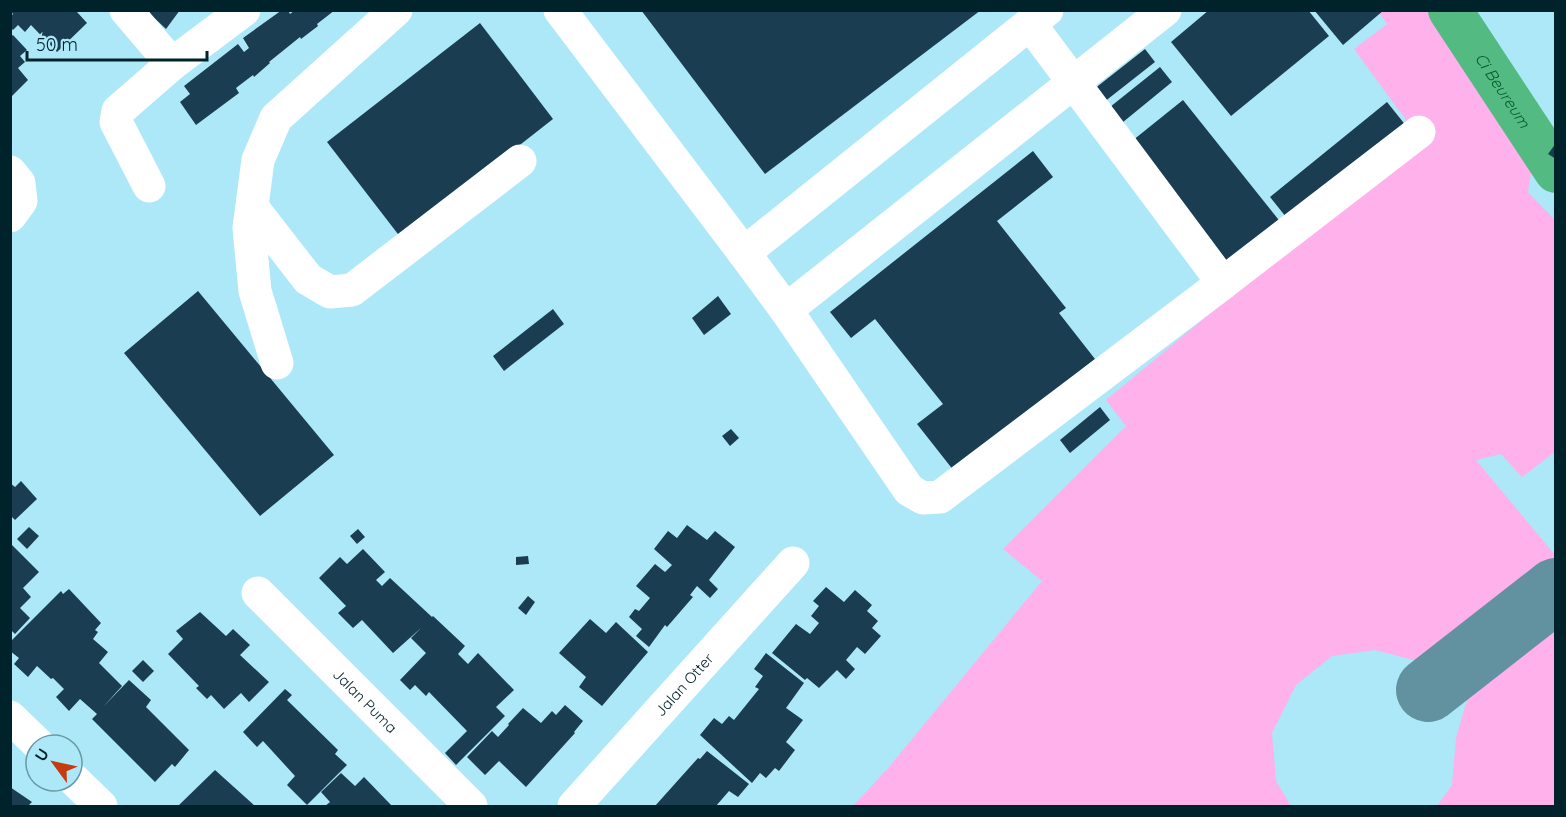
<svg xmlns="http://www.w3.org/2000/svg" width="1566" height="817" viewBox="0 0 1566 817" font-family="Quicksand,sans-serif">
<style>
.green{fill:#feb1ea}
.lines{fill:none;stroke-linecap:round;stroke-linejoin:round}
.river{stroke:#53bb81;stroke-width:44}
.taxiway{stroke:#62929f;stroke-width:64}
.building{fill:#1b3d51}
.minor{stroke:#fff;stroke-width:33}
.labels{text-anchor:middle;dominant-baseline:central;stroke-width:6;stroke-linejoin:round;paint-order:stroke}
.street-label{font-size:15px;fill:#00222a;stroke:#ade8f8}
.water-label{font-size:16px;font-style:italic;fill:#095b35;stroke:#ade8f8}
</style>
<rect width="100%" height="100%" fill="#ade8f8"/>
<!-- green -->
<g class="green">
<path d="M1378 11H1456L1483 36 1504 82 1518 129 1532 167 1528 192 1555 220V452L1522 477 1501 454 1476 460 1555 555V569L1450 652 1421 662 1375 650 1332 656 1296 685 1272 733 1276 781 1291 806H853L889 767 1042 581 1003 549 1126 426 1106 400 1420 139 1354 49 1387 24Z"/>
<path d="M1555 625V806H1437L1452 785 1456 738 1467 700 1487 678Z"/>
</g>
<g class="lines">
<!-- river -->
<path class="river" id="s1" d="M1450 10 1556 171"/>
<!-- taxiway -->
<path class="taxiway" d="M1428 690 1556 590"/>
</g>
<!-- building -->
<g class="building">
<path d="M10 10H79L77 12 87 23 57 52 31 25 25 32 18 25 13 30 10 27V17L13 14Z"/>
<path d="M151 10H180L166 29 149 13Z"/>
<path d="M282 10H288L290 14 295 10H335L317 24 318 26 301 39 300 37 269 62 270 63 254 77 253 75 236 88 239 93 196 125 180 102 190 94 184 86 238 44 244 52 249 48 243 38Z"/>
<path d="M641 10H981L765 174Z"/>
<path d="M1209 10H1308L1329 36 1231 116 1171 42Z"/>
<path d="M1314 10H1384L1343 45Z"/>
<path d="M480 23 553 119 401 238 327 142Z"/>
<path d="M13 35 27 50 20 56 25 62 18 68 28 80 10 98V37Z"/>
<path d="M1145 49 1155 62 1099 106 1089 93Z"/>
<path d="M1160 67 1172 82 1117 127 1105 111Z"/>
<path d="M1183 100 1282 224 1226 268 1127 145Z"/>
<path d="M1387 102 1407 127 1290 222 1270 197Z"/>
<path d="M1556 143V159L1548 154Z"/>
<path d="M1033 151 1053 177 997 221 1066 308 1059 313 1095 359 954 471 917 424 943 404 875 319 851 338 830 312Z"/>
<path d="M198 291 334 455 260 516 124 353Z"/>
<path d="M718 296 731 314 704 335 692 318Z"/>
<path d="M553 309 564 324 504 371 493 356Z"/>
<path d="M1100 407 1110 420 1070 453 1060 440Z"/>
<path d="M731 429 739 438 730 446 722 436Z"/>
<path d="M21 481 37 499 15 520 10 515V483L15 487Z"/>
<path d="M687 525 707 540 715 531 735 547 709 580 718 589 710 598 697 586 690 595 693 597 667 627 665 625 649 647 636 636 642 629 629 617 635 609 639 611 650 598 636 586 655 564 665 572 672 565 654 549 668 531 677 538Z"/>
<path d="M29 527 39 536 27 549 17 539Z"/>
<path d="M358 529 365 537 357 544 350 536Z"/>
<path d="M10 543 39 572 23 588 31 597 20 608 30 618 15 634 10 629Z"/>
<path d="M363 549 385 572 376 580 382 586 390 578 432 617 433 616 465 646 458 654 468 664 478 653 514 690 496 707 505 716 456 765 445 753 467 731 429 692 426 696 415 685 410 690 400 680 426 653 411 638 421 628 393 653 362 620 353 628 338 613 346 606 319 578 340 557 347 564Z"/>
<path d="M528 556 529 564 516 565V557Z"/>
<path d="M826 587 844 602 855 590 872 605 867 611 878 621 872 628 881 636 865 654 857 647 846 660 855 669 846 679 837 670 819 688 807 678 805 680 772 653 796 624 810 634 819 623 811 616 819 606 813 601Z"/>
<path d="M69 589 101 623 95 630 98 632 93 639 108 652 99 663 122 686 103 707 129 680 151 700 146 707 189 750 175 767 172 764 155 782 92 719 97 714 80 699 69 711 56 697 64 689 53 678 51 679 37 666 28 677 14 664 19 658 10 651V642L61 591 63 594Z"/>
<path d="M528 596 535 602 526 615 518 608Z"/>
<path d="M200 612 226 636 233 629 250 645 240 655 269 682 249 702 241 693 224 709 211 695 207 699 196 688 199 686 168 654 183 639 176 631Z"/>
<path d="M590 619 606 633 616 622 648 652 602 706 579 687 586 677 559 653Z"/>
<path d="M766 653 804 683 786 708 803 720 786 742 795 750 779 771 775 768 766 778 760 773 752 783 700 735 714 718 722 724 729 716 734 720 759 689 755 687 763 676 754 669Z"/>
<path d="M143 660 154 671 143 682 132 671Z"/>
<path d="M285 689 292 695 287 700 338 750 335 754 347 765 307 805 287 785 295 776 263 741 257 747 243 732Z"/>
<path d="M565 705 583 721 574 732 575 733 526 787 499 761 485 775 467 757 492 731 498 737 509 725 508 724 523 708 541 723 552 711 556 715Z"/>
<path d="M707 751 749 784 738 797 729 791 716 806H655L698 758 700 759Z"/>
<path d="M215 770 255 806H178Z"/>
<path d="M341 773 355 786 364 777 392 806H325L330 802 321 792Z"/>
<path d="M10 787 32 802 28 806H10Z"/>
</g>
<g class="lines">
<!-- minor -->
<g class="minor">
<path d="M126 10 172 64"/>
<path d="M560 10 744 253 1047 10"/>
<path d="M10 172 19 183 21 201 10 216"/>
<path d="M149 186 116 122 118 111 172 64 244 10"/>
<path d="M252 207 308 279 330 292 352 290 520 161"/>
<path d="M744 253 786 310 909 490 923 498 940 497 1223 283 1030 24"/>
<path d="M1223 283 1419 132"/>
<path d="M786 310 1165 10"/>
<path d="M277 363 255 291 249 228 258 160 276 118 396 10"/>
<path id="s2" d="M258 593 471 806"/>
<path d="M10 717 39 745"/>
<path d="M72 778 101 806"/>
<path id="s3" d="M574 806 793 563"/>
</g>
</g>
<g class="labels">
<!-- street labels -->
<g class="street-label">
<text stroke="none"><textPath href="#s3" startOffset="164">Jalan Otter</textPath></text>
<text stroke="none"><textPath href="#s2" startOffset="152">Jalan Puma</textPath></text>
</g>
<!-- water labels -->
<g class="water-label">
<text stroke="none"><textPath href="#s1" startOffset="96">Ci Beureum</textPath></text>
</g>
</g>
<!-- border -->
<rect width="1566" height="817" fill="none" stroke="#00222a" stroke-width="24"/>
<!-- north arrow -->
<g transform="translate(54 763) rotate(303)"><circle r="28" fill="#ade8f8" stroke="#6899a6" stroke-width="1.5"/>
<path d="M0-4.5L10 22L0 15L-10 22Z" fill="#c43c0f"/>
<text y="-9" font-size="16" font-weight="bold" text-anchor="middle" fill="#00222a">U</text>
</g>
<!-- scale -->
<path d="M27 51v9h180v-9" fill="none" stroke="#00222a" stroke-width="3"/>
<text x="36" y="51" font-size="18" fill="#00222a" stroke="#ade8f8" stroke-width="4.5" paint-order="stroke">50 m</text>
</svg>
